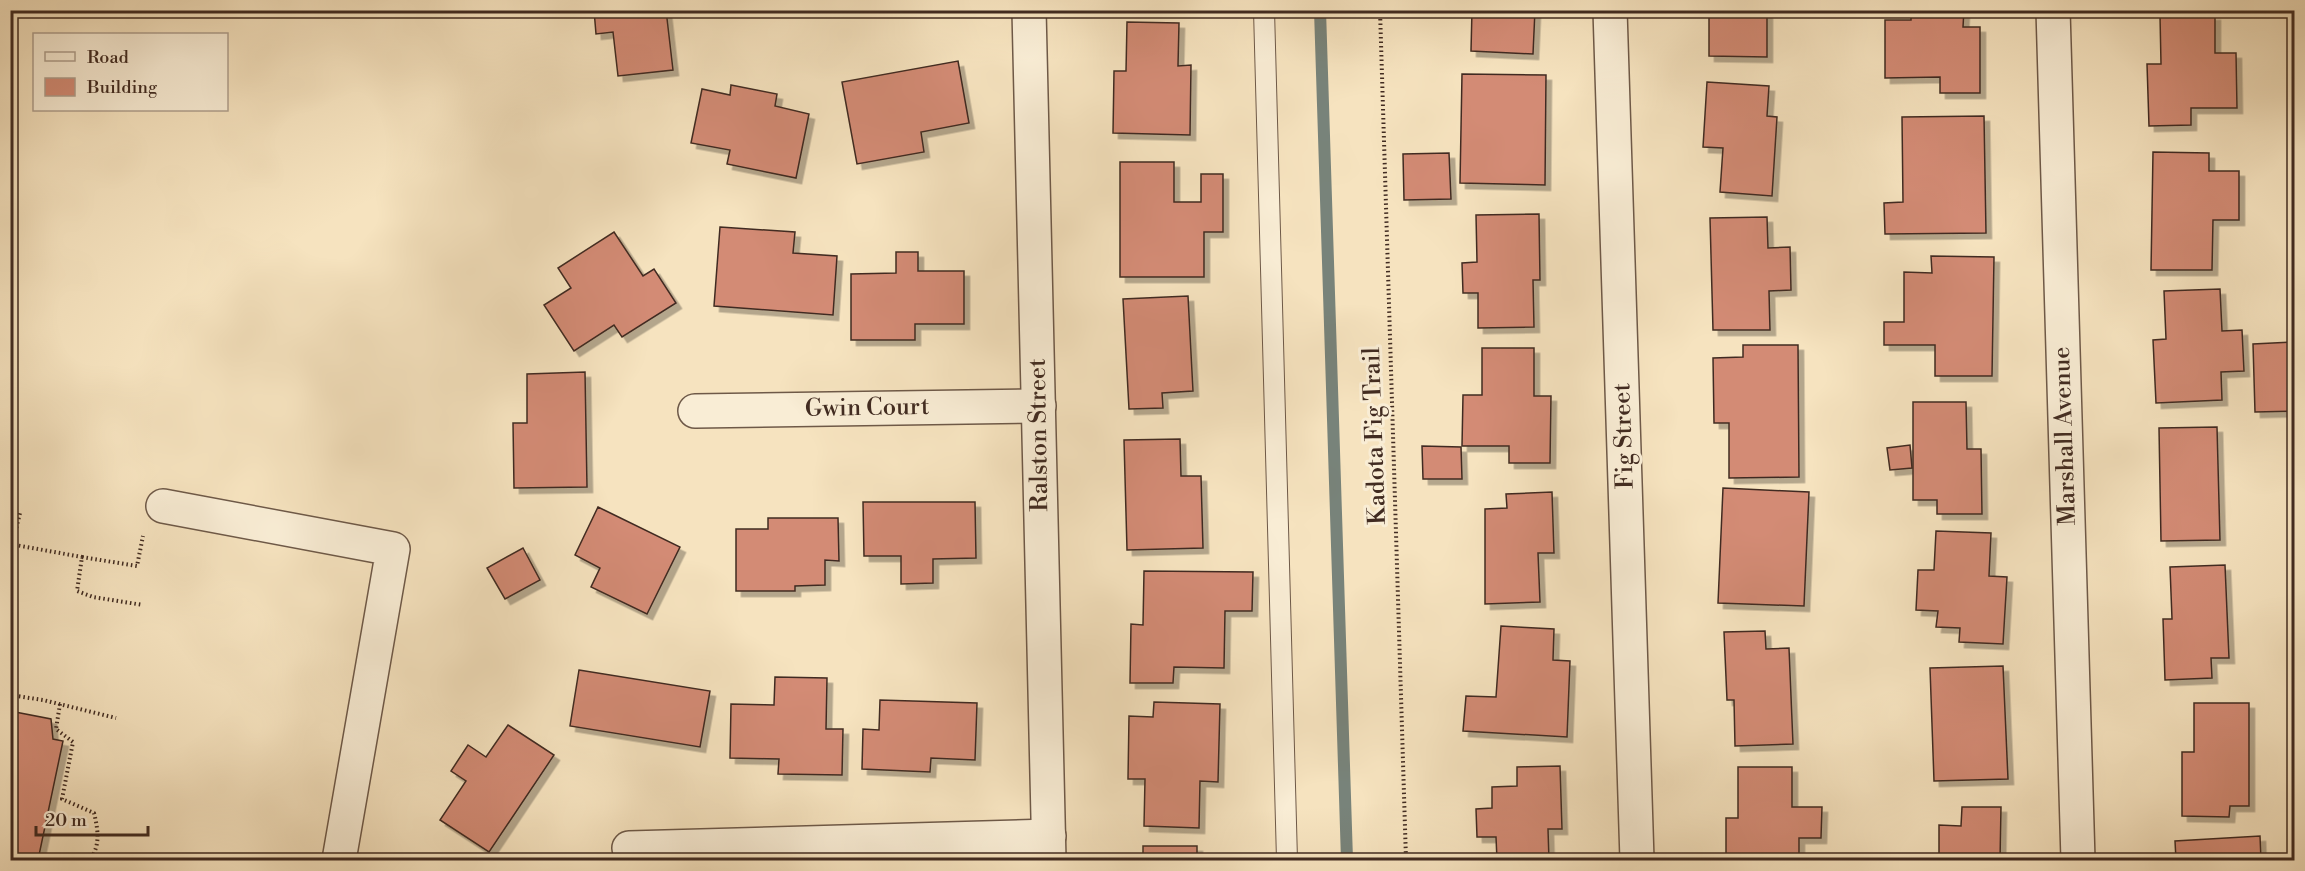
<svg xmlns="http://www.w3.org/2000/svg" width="2305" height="871" viewBox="0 0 2305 871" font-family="'Libre Bodoni',serif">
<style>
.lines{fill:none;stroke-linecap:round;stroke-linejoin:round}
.stream{stroke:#78837a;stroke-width:12}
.building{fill:#d38b75;stroke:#412b21;stroke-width:1.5;filter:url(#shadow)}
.lane-casing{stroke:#6e5948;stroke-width:22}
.street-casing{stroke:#6e5948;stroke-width:36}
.path{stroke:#412b21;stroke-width:4;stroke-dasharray:1.5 3;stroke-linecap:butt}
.lane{stroke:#f9edd5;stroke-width:20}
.street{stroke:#f9edd5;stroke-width:33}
.labels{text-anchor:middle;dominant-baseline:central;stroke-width:6;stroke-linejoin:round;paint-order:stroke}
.street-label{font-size:24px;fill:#412b21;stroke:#f9edd5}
</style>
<defs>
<filter id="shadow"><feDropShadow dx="5.5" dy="5.5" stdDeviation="0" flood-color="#0004"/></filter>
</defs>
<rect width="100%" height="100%" fill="#f6e3bf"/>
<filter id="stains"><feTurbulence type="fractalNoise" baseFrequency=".00333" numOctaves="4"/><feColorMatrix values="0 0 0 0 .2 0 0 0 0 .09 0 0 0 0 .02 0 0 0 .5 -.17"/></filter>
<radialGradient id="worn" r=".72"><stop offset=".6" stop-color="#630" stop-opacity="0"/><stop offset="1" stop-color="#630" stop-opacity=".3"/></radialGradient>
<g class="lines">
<!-- stream -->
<path class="stream" d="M1320 10 1347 860"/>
</g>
<!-- building -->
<g class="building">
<path d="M594 10H666L673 70 618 76 613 32 596 34Z"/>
<path d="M1472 10H1535L1533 54 1471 51Z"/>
<path d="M1709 10H1767V57L1709 56Z"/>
<path d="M1911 10H1964L1963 27H1980V93H1940V77L1885 78V20H1911Z"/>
<path d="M2215 15V53H2236L2237 108H2191V125L2149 126 2147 64H2161L2160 16Z"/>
<path d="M1127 22 1179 23 1178 66 1191 65 1190 135 1113 133 1114 71H1126Z"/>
<path d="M958 61 969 123 921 132 924 152 857 164 842 82Z"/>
<path d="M1462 74 1546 75 1545 185 1460 183Z"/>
<path d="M1707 82 1769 86 1767 116 1777 117 1772 196 1720 192 1723 148 1703 147Z"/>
<path d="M731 85 777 94 775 106 809 114 796 178 727 164 730 150 691 143 702 89 730 95Z"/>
<path d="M1984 116 1986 233 1885 234 1884 203 1903 202 1902 117Z"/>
<path d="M2153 152 2209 153V171H2239V220H2213L2212 270H2151Z"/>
<path d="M1449 153 1451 199 1404 200 1403 154Z"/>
<path d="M1120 162H1174V202H1201V174H1223V232H1204V277H1120Z"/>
<path d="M1539 214 1540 280H1533L1534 327 1478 328V293H1463L1462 263 1477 262 1476 215Z"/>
<path d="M1767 217 1768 248 1790 247 1791 290 1769 291 1770 330H1713L1710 218Z"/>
<path d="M720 227 795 232 793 253 837 256 833 315 714 306Z"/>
<path d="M614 232 643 276 654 269 676 303 622 337 614 325 574 351 544 305 571 288 558 268Z"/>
<path d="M896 252H918V271H964V324H915V340H851V274L896 273Z"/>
<path d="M1931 256 1994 257 1992 376H1935V345H1884V322H1904V272L1932 273Z"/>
<path d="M2220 289 2222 331 2242 330 2244 371 2221 372 2222 400 2156 403 2153 340 2166 339 2164 291Z"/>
<path d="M1188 296 1193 391 1162 393 1163 408 1129 409 1123 299Z"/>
<path d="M2293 342 2294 411 2255 412 2253 344Z"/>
<path d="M1743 345H1798L1799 477 1729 478V423H1714L1713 358 1743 357Z"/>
<path d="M1482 348H1534V396H1551L1550 463H1509V446H1462L1463 395H1482Z"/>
<path d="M585 372 587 487 514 488 513 423H527V374Z"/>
<path d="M1913 402H1966L1967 449H1981L1982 514H1937V500H1913Z"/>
<path d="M2217 427 2220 540 2161 541 2159 428Z"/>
<path d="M1180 439 1181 476H1201L1203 548 1127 550 1124 440Z"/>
<path d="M1910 445 1912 468 1890 470 1887 448Z"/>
<path d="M1422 446 1461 447 1462 479H1423Z"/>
<path d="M1723 488 1809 492 1804 606 1718 603Z"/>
<path d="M1552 492 1554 553H1538L1540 602 1485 604V509L1507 508 1506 494Z"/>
<path d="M863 502H975L976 558 933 559V583L901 584V556H864Z"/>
<path d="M598 507 680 547 647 614 591 587 600 568 575 555Z"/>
<path d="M768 518H838L839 561 825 560V585L795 586V591H736V529H768Z"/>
<path d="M1936 531 1991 533 1989 576 2007 577 2003 644 1959 642 1960 628 1936 627 1938 611 1916 610 1918 570H1934Z"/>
<path d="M523 548 540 580 505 599 487 568Z"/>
<path d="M2225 565 2229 658H2211L2212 678 2165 680 2163 619H2172L2170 567Z"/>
<path d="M1144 571 1253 572 1252 611H1225L1224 668 1174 667 1173 683H1130L1131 624 1143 625Z"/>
<path d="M1501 626 1554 629 1553 660 1570 661 1567 737 1463 731 1466 696 1496 697Z"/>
<path d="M1765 631 1766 649 1789 648 1793 744 1735 746 1734 700H1727L1724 632Z"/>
<path d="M2003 666 2008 779 1934 781 1930 668Z"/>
<path d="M579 670 710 691 700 747 570 726Z"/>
<path d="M775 677 827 678 826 729H843L842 775 778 774 779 759 730 758 731 704 774 705Z"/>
<path d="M880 700 977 703 975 760 931 758 930 772 862 769 863 729 879 730Z"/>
<path d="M1154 702 1220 704 1218 782 1200 781 1199 828 1144 826 1145 779H1128L1129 716 1153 717Z"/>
<path d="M2194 703H2249V806H2230L2229 817 2182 816V752H2194Z"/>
<path d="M10 711 51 719 53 739 63 741 38 860H10Z"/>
<path d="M508 725 554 755 489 852 440 820 466 781 451 771 468 745 486 757Z"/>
<path d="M1560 766 1562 829H1548L1549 860H1497L1496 837H1477L1476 809 1492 808V787L1517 786V767Z"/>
<path d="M1738 767H1792V807H1822L1821 838H1799V860H1726V818H1738Z"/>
<path d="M1962 807H2001L2000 860H1939V825L1961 826Z"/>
<path d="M2260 836 2261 860H2176L2175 841Z"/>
<rect x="1143" y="846" width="54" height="14"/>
</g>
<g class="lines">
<defs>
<path id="lane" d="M1264 10 1287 860"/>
<g id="street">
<path d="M1029 10 1049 860"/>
<path d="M1610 10 1637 860"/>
<path d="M2053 10 2078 860"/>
<path d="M695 411 1039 406"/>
<path d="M163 506 393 549 339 860"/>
<path d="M629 848 1049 836"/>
</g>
</defs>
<!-- lane casing -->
<use href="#lane" class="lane-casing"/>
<!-- street casing -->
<use href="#street" class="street-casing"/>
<!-- path -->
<g class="path">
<path d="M1380 10 1406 860"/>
<path d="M10 544 82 557 77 591 93 597 143 605"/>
<path d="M10 554 20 513"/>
<path d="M82 557 137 566 143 536"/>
<path d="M10 695 43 700 116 718"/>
<path d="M60 704 56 729 73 742 62 799 94 813C98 829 101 847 89 860"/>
</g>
<!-- lane -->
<use href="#lane" class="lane"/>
<!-- street -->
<use href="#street" class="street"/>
</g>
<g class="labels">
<!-- street labels -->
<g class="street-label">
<text transform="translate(867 408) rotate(-1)">Gwin Court</text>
<text transform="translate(1039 435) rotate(-91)">Ralston Street</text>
<text transform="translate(1375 436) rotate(-92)">Kadota Fig Trail</text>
<text transform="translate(1624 436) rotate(-92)">Fig Street</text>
<text transform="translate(2065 436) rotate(-92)">Marshall Avenue</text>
</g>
</g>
<!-- margin -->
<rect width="2305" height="871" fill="none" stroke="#f6e3bf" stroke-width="36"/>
<rect x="12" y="12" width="2281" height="847" fill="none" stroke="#412b21" stroke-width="3"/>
<rect x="18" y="18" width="2269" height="835" fill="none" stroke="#412b21" stroke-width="1.5"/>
<!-- legend -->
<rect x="33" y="33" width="195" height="78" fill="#f9edd5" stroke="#af9f8d" stroke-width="1.5"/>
<rect x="45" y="52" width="30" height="9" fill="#f9edd5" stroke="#af9f8d" stroke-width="1.5"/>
<text x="87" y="63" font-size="18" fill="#412b21">Road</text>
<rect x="45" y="78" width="30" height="18" fill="#d38b75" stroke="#af9f8d" stroke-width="1.5"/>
<text x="87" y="93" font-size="18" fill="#412b21">Building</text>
<!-- scale -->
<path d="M36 826v9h112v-9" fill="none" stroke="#412b21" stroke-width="3"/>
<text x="45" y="826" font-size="18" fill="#412b21" stroke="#f9edd5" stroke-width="4.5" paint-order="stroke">20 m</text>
<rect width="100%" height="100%" filter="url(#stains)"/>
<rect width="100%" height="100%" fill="url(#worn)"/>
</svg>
